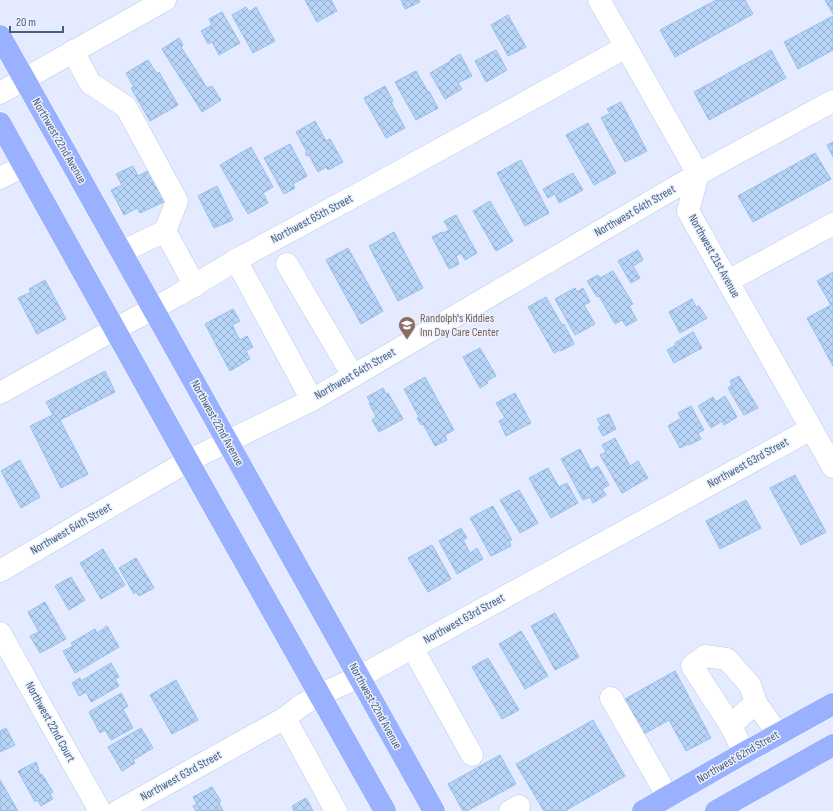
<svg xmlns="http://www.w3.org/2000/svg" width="833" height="811" viewBox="0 0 833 811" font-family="'Sofia Sans Condensed',sans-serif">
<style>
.building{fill:url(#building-cross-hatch);stroke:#97bfec}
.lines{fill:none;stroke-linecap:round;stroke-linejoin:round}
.minor-casing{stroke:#bbcae2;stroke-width:23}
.major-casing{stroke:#fff;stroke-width:23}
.minor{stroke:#fff;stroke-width:22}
.major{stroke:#9ab1ff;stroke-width:22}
.labels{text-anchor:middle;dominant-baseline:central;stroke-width:3;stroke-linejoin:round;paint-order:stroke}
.street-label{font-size:12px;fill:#46607a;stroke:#ecf1ff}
.education-label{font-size:12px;fill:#785e54;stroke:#ecf1ff;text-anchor:start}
</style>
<defs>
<pattern id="building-cross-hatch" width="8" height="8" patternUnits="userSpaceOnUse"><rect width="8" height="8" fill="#b8d5f7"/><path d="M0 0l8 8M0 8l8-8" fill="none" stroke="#97b0cd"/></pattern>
</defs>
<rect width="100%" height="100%" fill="#e4eaff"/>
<!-- building -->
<g class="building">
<path d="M305 0H331L337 11 317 22Z"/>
<path d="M401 0H419L420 2 405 9Z"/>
<path d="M716 0H745L753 14 675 57 660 30Z"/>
<path d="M825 0H833V14Z"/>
<path d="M246 7 249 12 256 7 275 41 253 53 232 15Z"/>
<path d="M222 12 240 43 219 55 212 42 208 44 201 31 212 25 209 19Z"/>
<path d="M508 15 526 47 508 56 491 25Z"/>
<path d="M833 16V50L798 69 784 42Z"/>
<path d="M179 38 183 45 181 47 207 88 212 86 221 100 202 112 162 49Z"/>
<path d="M496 50 507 70 486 82 475 61Z"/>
<path d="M771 50 786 78 709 120 694 92Z"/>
<path d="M460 54 472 76 458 83 462 89 445 99 430 73 451 61 450 60Z"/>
<path d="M148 60 157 74 159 72 178 105 150 121 131 88 134 87 126 73Z"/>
<path d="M416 71 428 92 429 91 438 108 416 120 395 82Z"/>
<path d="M385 86 393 101 391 102 405 128 386 138 364 98Z"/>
<path d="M621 102 647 151 625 162 601 118 610 113 607 109Z"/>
<path d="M315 121 326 141 330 139 343 162 328 170 326 167 318 172 309 155 307 156 305 153 307 152 296 132Z"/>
<path d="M588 123 616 173 594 185 566 135Z"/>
<path d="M833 142V157L827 145Z"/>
<path d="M290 144 307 176 293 184 295 188 284 194 264 158Z"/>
<path d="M251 147 273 187 263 193 268 203 248 214 220 165Z"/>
<path d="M815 153 831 179 753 222 738 196Z"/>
<path d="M521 160 549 213 525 226 497 173Z"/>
<path d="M133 166 138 176 152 169 168 200 140 213 137 208 124 215 111 190 122 185 116 174Z"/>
<path d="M573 173 583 190 559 203 555 194 548 198 543 189Z"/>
<path d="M217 186 233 220 214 228 198 196Z"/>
<path d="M490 201 513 241 496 251 473 211Z"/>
<path d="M456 215 477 253 465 260 461 253 456 256 459 264 449 269 432 237 442 232 443 233 449 230 444 221Z"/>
<path d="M394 232 423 288 398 301 369 246Z"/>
<path d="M348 248 383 311 361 324 326 260Z"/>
<path d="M638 250 643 260 633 266 640 278 631 283 618 261Z"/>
<path d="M613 271 633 304 629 306 637 320 626 326 622 320 615 324 599 296 597 297 587 281 598 275 600 278Z"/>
<path d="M833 272V366L807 318 831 305 817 281Z"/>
<path d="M45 280 66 319 37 334 18 298 31 292 29 289Z"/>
<path d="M575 288 577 292 583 288 590 302 584 305 595 324 575 335 555 299Z"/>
<path d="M546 297 562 325 564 324 574 344 561 351 560 350 554 353 528 307Z"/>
<path d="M692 299 696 307 699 306 707 318 680 333 669 312Z"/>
<path d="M233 309 240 321 232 325 240 340 247 336 253 347 246 351 250 359 230 371 205 324Z"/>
<path d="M693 332 702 348 674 363 667 350 676 345 675 343Z"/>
<path d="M480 348 496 376 487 381 488 383 480 388 463 357Z"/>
<path d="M105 371 115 392 60 420 88 474 61 488 30 426 53 415 46 402Z"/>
<path d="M739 376 758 408 744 415 728 388 732 385 730 381Z"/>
<path d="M425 377 454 430 445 435 447 440 435 446 423 424 421 425 417 418 419 417 404 389Z"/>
<path d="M383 388 386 394 388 393 403 419 379 432 372 420 376 417 369 403H371L367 397Z"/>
<path d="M515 393 531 423 506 436 499 421 505 418 496 403Z"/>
<path d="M725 396 737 417 724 425 722 421 711 428 698 406 713 397 716 402Z"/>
<path d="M691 406 704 430 698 433 701 439 689 445 688 444 680 448 668 426 681 418 678 413Z"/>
<path d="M609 414 616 429 603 436 598 427 601 426 597 419Z"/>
<path d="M615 438 630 466 638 461 648 478 622 493 600 455 606 452 602 445Z"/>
<path d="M580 449 591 470 598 466 609 485 602 489 606 495 593 503 590 497 583 500 561 459Z"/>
<path d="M20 460 40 497 21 508 1 471Z"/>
<path d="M548 468 559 487 567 483 578 503 551 518 529 478Z"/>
<path d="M795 475 826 532 801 545 770 488Z"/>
<path d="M519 490 538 523 520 533 500 500Z"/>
<path d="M746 500 761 528 720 549 706 521Z"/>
<path d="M493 506 512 540 509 541 511 546 491 556 470 518Z"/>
<path d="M461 528 467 538 463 540 470 553 477 548 483 559 457 574 439 541Z"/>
<path d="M432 545 451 579 428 592 408 558Z"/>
<path d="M103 549 125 585 101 599 80 563Z"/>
<path d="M136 558 154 588 139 596 136 592 134 594 119 568Z"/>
<path d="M71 577 85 600 69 610 55 586Z"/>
<path d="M45 602 66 639 40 653 30 636 39 632 28 612Z"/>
<path d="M555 613 579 657 555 670 531 626Z"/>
<path d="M107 626 119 647 75 673 63 651 73 646 71 643 95 629 97 633Z"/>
<path d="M521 631 548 676 525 689 499 644Z"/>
<path d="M488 658 519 710 502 719 472 667Z"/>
<path d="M111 663 119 677 115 679 119 686 91 702 86 692 79 696 72 683 80 678 81 681Z"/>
<path d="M675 671 711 738 686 751 669 720 644 734 625 699Z"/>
<path d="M176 680 198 720 172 734 150 695Z"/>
<path d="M121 693 128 706 123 709 133 728 111 740 105 730 100 733 89 712Z"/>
<path d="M593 720 625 776 565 811H544L516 764Z"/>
<path d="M6 728 15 745 0 752V731Z"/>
<path d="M141 728 153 748 133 760 135 763 122 771 108 747Z"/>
<path d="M500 755 516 784 467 811H463L448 784Z"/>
<path d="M36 762 39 769 38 770 41 775 42 774 53 792 50 794 53 799 41 806 37 800 35 802 18 771Z"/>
<path d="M0 780 18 811H0Z"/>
<path d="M212 787 221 801 219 803 223 811H196L193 806 197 804 193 797Z"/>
<path d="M306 798 313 811H294L292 806Z"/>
</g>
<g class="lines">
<defs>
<g id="minor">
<path d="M599 0 626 47 698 174 688 211 833 467"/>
<path d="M73 51 90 83 126 107 177 201 165 231"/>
<path d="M0 93 165 0"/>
<path d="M0 178 24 166"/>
<path d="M122 252 165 231 195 286"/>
<path d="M236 260 312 400"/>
<path d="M287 264 353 376"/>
<path d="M728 281 833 224"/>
<path d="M0 393 115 329 153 309 178 295 236 260 377 184 626 47"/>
<path d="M0 571 188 461 312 400 698 174 833 101"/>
<path d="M0 633 100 811"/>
<path d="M412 647 472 755"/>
<path d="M611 698 668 797"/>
<path d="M285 718 336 811"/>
<path d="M731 726 692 666 705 656 727 659 750 685 756 703"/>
<path d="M744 753 731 726 743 714 756 703 778 734"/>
<path d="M118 811 285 718 302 705 319 695 359 677 811 429"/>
<path d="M510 811 519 806"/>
</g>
<g id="major">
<path d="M0 36 71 162 434 811"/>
<path d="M0 123 188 461 385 811"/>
<path d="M643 811 744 753 833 704"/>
<path d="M716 811 833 745"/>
</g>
</defs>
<!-- minor casing -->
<use href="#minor" class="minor-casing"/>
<!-- major casing -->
<use href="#major" class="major-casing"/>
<!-- minor -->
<use href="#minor" class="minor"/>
<!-- major -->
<use href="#major" class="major"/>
</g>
<!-- icons -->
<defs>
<symbol id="school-pin" viewBox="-11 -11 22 30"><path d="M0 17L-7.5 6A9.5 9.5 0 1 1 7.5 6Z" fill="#8d6e63" stroke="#ecf1ff"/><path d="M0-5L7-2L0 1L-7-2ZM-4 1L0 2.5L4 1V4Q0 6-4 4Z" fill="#fff"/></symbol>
</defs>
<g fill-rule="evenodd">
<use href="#school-pin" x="397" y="315" width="20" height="27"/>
</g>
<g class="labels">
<!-- street labels -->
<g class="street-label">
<text transform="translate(59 141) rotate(60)">Northwest 22nd Avenue</text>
<text transform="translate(635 211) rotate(-30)">Northwest 64th Street</text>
<text transform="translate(312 219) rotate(-28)">Northwest 65th Street</text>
<text transform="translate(714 256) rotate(61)">Northwest 21st Avenue</text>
<text transform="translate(355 374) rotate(-30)">Northwest 64th Street</text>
<text transform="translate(217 423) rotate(61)">Northwest 22nd Avenue</text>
<text transform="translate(748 463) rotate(-29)">Northwest 63rd Street</text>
<text transform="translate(71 529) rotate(-30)">Northwest 64th Street</text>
<text transform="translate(464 619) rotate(-29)">Northwest 63rd Street</text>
<text transform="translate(375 706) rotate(61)">Northwest 22nd Avenue</text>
<text transform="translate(50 722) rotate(61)">Northwest 22nd Court</text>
<text transform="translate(738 757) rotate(-30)">Northwest 62nd Street</text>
<text transform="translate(181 776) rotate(-29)">Northwest 63rd Street</text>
</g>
<!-- education labels -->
<g class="education-label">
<text x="420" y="318">Randolph's Kiddies<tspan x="420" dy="14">Inn Day Care Center</tspan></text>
</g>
</g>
<!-- scale -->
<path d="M10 26v6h53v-6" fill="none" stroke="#46607a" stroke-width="2"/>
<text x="16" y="26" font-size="12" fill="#46607a" stroke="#ecf1ff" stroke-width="3" paint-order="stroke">20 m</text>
</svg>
